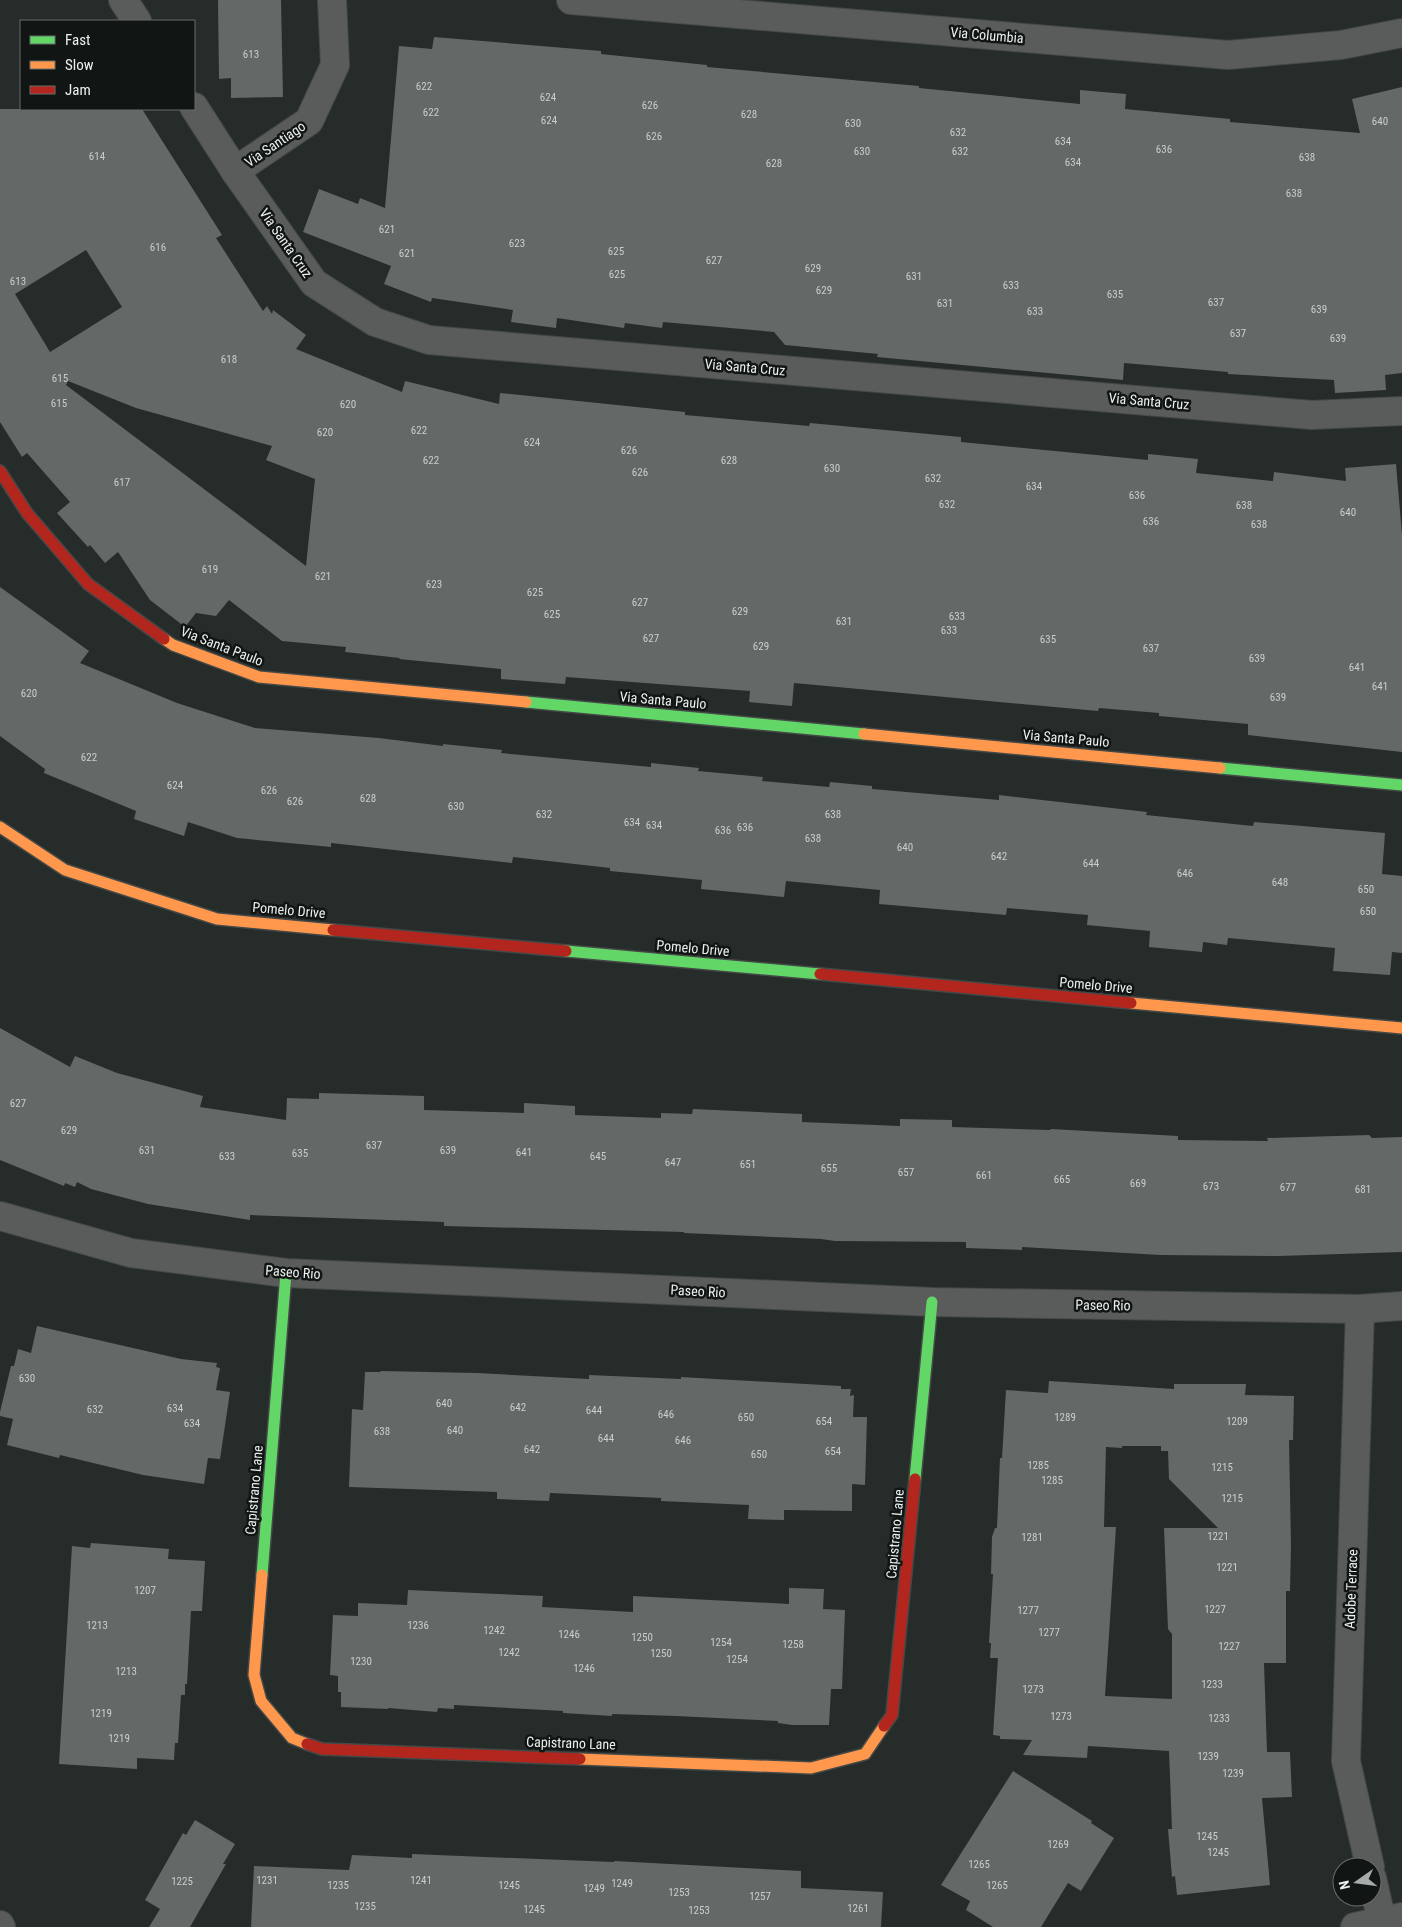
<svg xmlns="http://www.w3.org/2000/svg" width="1402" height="1927" viewBox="0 0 1402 1927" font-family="'Roboto Condensed',sans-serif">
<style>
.building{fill:#646867;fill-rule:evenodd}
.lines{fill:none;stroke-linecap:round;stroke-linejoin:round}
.street-casing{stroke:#444847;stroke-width:30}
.fast-casing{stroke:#444847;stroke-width:14}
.slow-casing{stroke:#444847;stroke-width:14}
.jam-casing{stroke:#444847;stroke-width:14}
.street{stroke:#595c5b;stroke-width:28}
.fast{stroke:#63d668;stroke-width:11}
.slow{stroke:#ff974d;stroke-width:11}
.jam{stroke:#b3261e;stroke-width:11}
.labels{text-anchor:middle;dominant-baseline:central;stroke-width:5;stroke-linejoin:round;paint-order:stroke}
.number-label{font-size:11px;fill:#c8cfcc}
.street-label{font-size:14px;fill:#eaf1ee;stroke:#111514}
</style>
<rect width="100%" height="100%" fill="#262c2a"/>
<!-- building -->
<g class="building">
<path d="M218 0H281L283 97 231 98V78L219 79Z"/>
<path d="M434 37 601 51V54L707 65V67L919 86V88L1080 104V90L1126 94 1125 109 1230 119V122L1360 133 1352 99 1402 87V373L1385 375 1386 390 1335 393 1334 380 1228 374V372L1124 363 1123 380 877 357 878 354 785 345 774 332 663 322 662 328 625 323 624 328 557 318 556 328 511 322 513 310 432 298 431 302 384 284 391 266 303 232 319 189 358 204 360 198 385 208 399 46 432 49Z"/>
<path d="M0 109H142L222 235 216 238 263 311 267 306 272 314 273 310 306 335 296 349 402 392 405 381 499 404 500 393 685 412V415L809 426 810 423 961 437V442L1148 460V454L1198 459 1196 473 1273 481 1274 472 1346 481 1345 468 1396 464 1402 535V752L1248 735V724L1159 716V713L1099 708 1098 711 794 683 792 706 749 702 750 691 566 677 565 684 501 679V669L399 659 400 658 345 652 346 647 282 641 229 600 216 616 196 613 185 627 150 600 118 552 105 563 90 545 88 547 57 513 70 502 27 453 22 457 0 422ZM86 250 122 307 50 352 15 294ZM68 381 136 408 272 446 266 460 315 479 306 566 66 385Z"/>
<path d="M0 587 89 651 80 663 177 703 255 728 379 738 443 746V744L502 750 501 753 651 767V763L699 768 698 771 763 777 762 781 829 787 830 782 872 786V789L999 800V795L1147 812 1146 815 1253 826 1254 822 1385 833 1382 874 1402 876V953L1392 952 1390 975 1333 971 1335 948 1228 938 1227 945 1203 942 1202 952 1149 947 1150 931 1087 925 1088 915 1007 908 1006 915 879 904 880 890 786 881 784 897 701 889 702 880 610 871V868L513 857 512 863 331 843V847L237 838 188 822 184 836 134 819 136 811 44 773 45 769 0 736Z"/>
<path d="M0 1028 70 1067 75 1056 117 1073 203 1096 200 1107 286 1120 287 1098 319 1099V1093L424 1096V1110L524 1113V1103L575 1106V1115L661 1118V1113L692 1114 693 1109 802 1114V1122L900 1126V1119L952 1120V1127L1050 1130 1051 1129 1178 1136V1140L1268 1141 1267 1138 1369 1135 1372 1138 1402 1137V1252L1279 1256 1160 1255 1022 1247V1250L966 1248V1242L835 1241 821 1239 684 1233V1232L444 1226V1222L250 1215V1220L148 1204 91 1189 77 1182 75 1187 65 1183 64 1186 0 1160Z"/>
<path d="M37 1326 181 1359 217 1363 216 1367 220 1368 216 1390 230 1392 220 1459 208 1458 204 1484 143 1475 60 1455 59 1458 7 1445 13 1419 0 1416V1412L11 1366H14L18 1349 31 1353Z"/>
<path d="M380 1371 477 1373 589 1379V1375L681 1379V1377L841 1386V1389H851L850 1396 854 1395 853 1417H867L865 1485 852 1484V1511L784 1510V1520L748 1519 749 1505 661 1501V1498L550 1493 549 1501 497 1499V1492L349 1487 352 1409 363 1410 365 1372H381Z"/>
<path d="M1049 1381 1174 1389V1384H1246L1245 1395 1294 1396 1293 1440H1289L1291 1545 1290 1591H1286V1663H1264L1267 1752H1290L1292 1797 1262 1798 1270 1885 1177 1895 1175 1876 1172 1877 1168 1829H1172L1169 1751 1088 1746 1087 1758 1023 1755 1032 1740 1000 1739V1736L993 1735 998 1658H990L991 1643H989L993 1574H991L992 1537 995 1528H997L1000 1458H1002L1006 1390 1048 1393ZM1122 1446H1161V1451H1168L1169 1479 1218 1528H1164L1168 1629 1172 1634V1699L1105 1696 1116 1527H1104L1106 1447 1122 1448Z"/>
<path d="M91 1543 169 1549 168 1559 205 1561 202 1611H191L187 1684H185V1695H181L178 1743H175L174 1760 137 1758V1769L59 1764 72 1546 90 1548Z"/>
<path d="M789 1588 824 1589 823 1609 845 1610 842 1689H831L829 1725H792L778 1723V1721L676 1716 612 1714V1716L563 1713V1711L454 1705V1709L438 1708 437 1712 388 1708V1709L341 1707V1692H338V1676L330 1675 333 1615 358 1616V1603L407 1605 408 1590 543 1596 542 1607 633 1612V1596L789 1604Z"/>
<path d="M1013 1771 1092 1821 1091 1823 1114 1838 1081 1891 1068 1883 1041 1927H993L966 1910 970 1901 941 1885Z"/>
<path d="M195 1820 235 1844 223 1864H226L190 1927H149L160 1909 145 1900 183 1833 186 1835Z"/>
<path d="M412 1854 614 1862V1861L801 1871V1888L883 1892 881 1927H251L254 1866 349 1870 352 1855 412 1858Z"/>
</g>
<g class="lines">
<defs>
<g id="street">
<path d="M123 0 137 21"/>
<path d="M571 0 1228 55 1341 45 1402 33"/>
<path d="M194 107 235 171 314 283 375 322 429 340 1312 415 1402 411"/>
<path d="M235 171 309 121 335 65 332 0"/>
<path d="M0 1216 131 1253 286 1273 932 1302 1360 1309 1402 1306"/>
<path d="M1360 1309 1346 1761 1370 1867"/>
<path d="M1372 1878 1382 1922"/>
<path d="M0 1925 1 1927"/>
<path d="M1355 1927 1402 1917"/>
</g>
<g id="fast">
<path d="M526 702 864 734"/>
<path d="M1220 768 1402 785"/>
<path d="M566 951 820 974"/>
<path d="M915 1479 932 1302"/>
<path d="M262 1575 286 1273"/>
</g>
<g id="slow">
<path d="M164 639 173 645 259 677 526 702"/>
<path d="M864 734 1220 768"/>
<path d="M0 827 65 870 217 919 333 930"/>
<path d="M1131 1003 1402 1028"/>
<path d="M262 1575 254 1675 261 1701 292 1738 307 1744"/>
<path d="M580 1759 811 1768 865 1754 884 1726"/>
</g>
<g id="jam">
<path d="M0 471 27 513 88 584 164 639"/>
<path d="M333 930 566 951"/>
<path d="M820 974 1131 1003"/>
<path d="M884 1726 892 1715 915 1479"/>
<path d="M307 1744 322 1749 580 1759"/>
</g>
</defs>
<!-- street casing -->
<use href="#street" class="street-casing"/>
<!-- fast casing -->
<use href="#fast" class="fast-casing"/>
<!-- slow casing -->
<use href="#slow" class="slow-casing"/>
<!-- jam casing -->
<use href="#jam" class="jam-casing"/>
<!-- street -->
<use href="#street" class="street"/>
<!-- fast -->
<use href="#fast" class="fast"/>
<!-- slow -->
<use href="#slow" class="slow"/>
<!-- jam -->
<use href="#jam" class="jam"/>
</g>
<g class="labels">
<!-- number labels -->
<g class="number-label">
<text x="251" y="54">613</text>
<text x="424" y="86">622</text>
<text x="548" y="97">624</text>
<text x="650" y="105">626</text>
<text x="431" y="112">622</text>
<text x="749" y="114">628</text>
<text x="549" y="120">624</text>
<text x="1380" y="121">640</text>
<text x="853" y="123">630</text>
<text x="958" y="132">632</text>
<text x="654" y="136">626</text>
<text x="1063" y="141">634</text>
<text x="1164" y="149">636</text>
<text x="862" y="151">630</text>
<text x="960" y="151">632</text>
<text x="97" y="156">614</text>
<text x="1307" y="157">638</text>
<text x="1073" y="162">634</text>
<text x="774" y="163">628</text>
<text x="1294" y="193">638</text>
<text x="387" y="229">621</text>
<text x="517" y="243">623</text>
<text x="158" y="247">616</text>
<text x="616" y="251">625</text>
<text x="407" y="253">621</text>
<text x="714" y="260">627</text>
<text x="813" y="268">629</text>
<text x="617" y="274">625</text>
<text x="914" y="276">631</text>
<text x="18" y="281">613</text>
<text x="1011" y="285">633</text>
<text x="824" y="290">629</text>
<text x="1115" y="294">635</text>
<text x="1216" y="302">637</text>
<text x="945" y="303">631</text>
<text x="1319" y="309">639</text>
<text x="1035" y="311">633</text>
<text x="1238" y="333">637</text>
<text x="1338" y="338">639</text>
<text x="229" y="359">618</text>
<text x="60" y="378">615</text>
<text x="59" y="403">615</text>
<text x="348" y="404">620</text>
<text x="419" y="430">622</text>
<text x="325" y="432">620</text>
<text x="532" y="442">624</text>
<text x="629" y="450">626</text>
<text x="431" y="460">622</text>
<text x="729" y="460">628</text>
<text x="832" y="468">630</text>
<text x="640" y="472">626</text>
<text x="933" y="478">632</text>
<text x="122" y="482">617</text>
<text x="1034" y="486">634</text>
<text x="1137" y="495">636</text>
<text x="947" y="504">632</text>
<text x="1244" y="505">638</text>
<text x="1348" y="512">640</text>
<text x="1151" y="521">636</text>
<text x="1259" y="524">638</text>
<text x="210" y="569">619</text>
<text x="323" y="576">621</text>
<text x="434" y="584">623</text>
<text x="535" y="592">625</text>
<text x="640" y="602">627</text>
<text x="740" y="611">629</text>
<text x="552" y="614">625</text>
<text x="957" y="616">633</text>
<text x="844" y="621">631</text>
<text x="949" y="630">633</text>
<text x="651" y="638">627</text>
<text x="1048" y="639">635</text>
<text x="761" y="646">629</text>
<text x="1151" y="648">637</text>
<text x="1257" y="658">639</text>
<text x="1357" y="667">641</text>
<text x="1380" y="686">641</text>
<text x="29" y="693">620</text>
<text x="1278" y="697">639</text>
<text x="89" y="757">622</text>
<text x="175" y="785">624</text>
<text x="269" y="790">626</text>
<text x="368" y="798">628</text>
<text x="295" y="801">626</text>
<text x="456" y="806">630</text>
<text x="544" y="814">632</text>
<text x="833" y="814">638</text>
<text x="632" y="822">634</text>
<text x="654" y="825">634</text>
<text x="745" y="827">636</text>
<text x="723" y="830">636</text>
<text x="813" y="838">638</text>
<text x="905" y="847">640</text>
<text x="999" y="856">642</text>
<text x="1091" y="863">644</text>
<text x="1185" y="873">646</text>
<text x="1280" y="882">648</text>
<text x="1366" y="889">650</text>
<text x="1368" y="911">650</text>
<text x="18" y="1103">627</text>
<text x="69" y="1130">629</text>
<text x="374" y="1145">637</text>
<text x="147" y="1150">631</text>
<text x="448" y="1150">639</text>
<text x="524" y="1152">641</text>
<text x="300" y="1153">635</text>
<text x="227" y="1156">633</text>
<text x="598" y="1156">645</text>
<text x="673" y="1162">647</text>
<text x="748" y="1164">651</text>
<text x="829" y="1168">655</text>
<text x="906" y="1172">657</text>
<text x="984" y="1175">661</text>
<text x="1062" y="1179">665</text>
<text x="1138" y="1183">669</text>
<text x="1211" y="1186">673</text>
<text x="1288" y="1187">677</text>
<text x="1363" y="1189">681</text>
<text x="27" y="1378">630</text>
<text x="444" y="1403">640</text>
<text x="518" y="1407">642</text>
<text x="175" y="1408">634</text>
<text x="95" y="1409">632</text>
<text x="594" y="1410">644</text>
<text x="666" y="1414">646</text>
<text x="746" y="1417">650</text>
<text x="1065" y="1417">1289</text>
<text x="824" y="1421">654</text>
<text x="1237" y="1421">1209</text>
<text x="192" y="1423">634</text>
<text x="455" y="1430">640</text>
<text x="382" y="1431">638</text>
<text x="606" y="1438">644</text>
<text x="683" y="1440">646</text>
<text x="532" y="1449">642</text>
<text x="833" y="1451">654</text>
<text x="759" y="1454">650</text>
<text x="1038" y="1465">1285</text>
<text x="1222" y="1467">1215</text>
<text x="1052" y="1480">1285</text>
<text x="1232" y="1498">1215</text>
<text x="1218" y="1536">1221</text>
<text x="1032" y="1537">1281</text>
<text x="1227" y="1567">1221</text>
<text x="145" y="1590">1207</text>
<text x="1215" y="1609">1227</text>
<text x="1028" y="1610">1277</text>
<text x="97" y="1625">1213</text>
<text x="418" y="1625">1236</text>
<text x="494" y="1630">1242</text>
<text x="1049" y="1632">1277</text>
<text x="569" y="1634">1246</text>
<text x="642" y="1637">1250</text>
<text x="721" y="1642">1254</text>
<text x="793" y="1644">1258</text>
<text x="1229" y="1646">1227</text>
<text x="509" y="1652">1242</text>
<text x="661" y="1653">1250</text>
<text x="737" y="1659">1254</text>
<text x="361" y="1661">1230</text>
<text x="584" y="1668">1246</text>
<text x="126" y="1671">1213</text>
<text x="1212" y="1684">1233</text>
<text x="1033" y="1689">1273</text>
<text x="101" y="1713">1219</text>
<text x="1061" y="1716">1273</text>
<text x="1219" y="1718">1233</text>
<text x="119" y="1738">1219</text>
<text x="1208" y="1756">1239</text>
<text x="1233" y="1773">1239</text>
<text x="1207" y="1836">1245</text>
<text x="1058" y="1844">1269</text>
<text x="1218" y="1852">1245</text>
<text x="979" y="1864">1265</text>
<text x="267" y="1880">1231</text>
<text x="421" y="1880">1241</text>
<text x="182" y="1881">1225</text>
<text x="622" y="1883">1249</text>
<text x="338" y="1885">1235</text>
<text x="509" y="1885">1245</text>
<text x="997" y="1885">1265</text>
<text x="594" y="1888">1249</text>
<text x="679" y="1892">1253</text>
<text x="760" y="1896">1257</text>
<text x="365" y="1906">1235</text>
<text x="858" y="1908">1261</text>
<text x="534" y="1909">1245</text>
<text x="699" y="1910">1253</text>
</g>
<!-- street labels -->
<g class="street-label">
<text transform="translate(987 35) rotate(5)">Via Columbia</text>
<text transform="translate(275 144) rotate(-34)">Via Santiago</text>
<text transform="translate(286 243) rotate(55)">Via Santa Cruz</text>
<text transform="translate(745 367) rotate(5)">Via Santa Cruz</text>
<text transform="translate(1149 401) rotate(5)">Via Santa Cruz</text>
<text transform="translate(222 646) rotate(21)">Via Santa Paulo</text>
<text transform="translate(663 700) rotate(5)">Via Santa Paulo</text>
<text transform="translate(1066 738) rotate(5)">Via Santa Paulo</text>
<text transform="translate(289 910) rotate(5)">Pomelo Drive</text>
<text transform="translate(693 948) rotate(5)">Pomelo Drive</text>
<text transform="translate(1096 985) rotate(5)">Pomelo Drive</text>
<text transform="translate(293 1272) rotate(4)">Paseo Rio</text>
<text transform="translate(698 1291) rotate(3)">Paseo Rio</text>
<text transform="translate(1103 1305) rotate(1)">Paseo Rio</text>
<text transform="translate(254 1490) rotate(-85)">Capistrano Lane</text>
<text transform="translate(895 1534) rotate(-85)">Capistrano Lane</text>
<text transform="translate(1351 1589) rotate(-88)">Adobe Terrace</text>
<text transform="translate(571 1743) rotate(2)">Capistrano Lane</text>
</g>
</g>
<!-- legend -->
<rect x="20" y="20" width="175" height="90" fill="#111514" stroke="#686d6b"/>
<rect x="30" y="36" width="25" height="8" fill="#63d668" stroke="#686d6b"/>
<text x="65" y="45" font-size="15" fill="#eaf1ee">Fast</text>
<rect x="30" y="61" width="25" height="8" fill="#ff974d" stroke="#686d6b"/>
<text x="65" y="70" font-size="15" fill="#eaf1ee">Slow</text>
<rect x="30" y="86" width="25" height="8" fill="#b3261e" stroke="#686d6b"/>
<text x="65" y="95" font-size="15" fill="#eaf1ee">Jam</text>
<!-- north arrow -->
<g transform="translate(1357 1882) rotate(256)"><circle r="24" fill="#111514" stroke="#686d6b"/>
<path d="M0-4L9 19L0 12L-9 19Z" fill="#a5aca9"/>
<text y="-8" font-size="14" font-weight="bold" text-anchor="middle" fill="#eaf1ee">N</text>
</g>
</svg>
